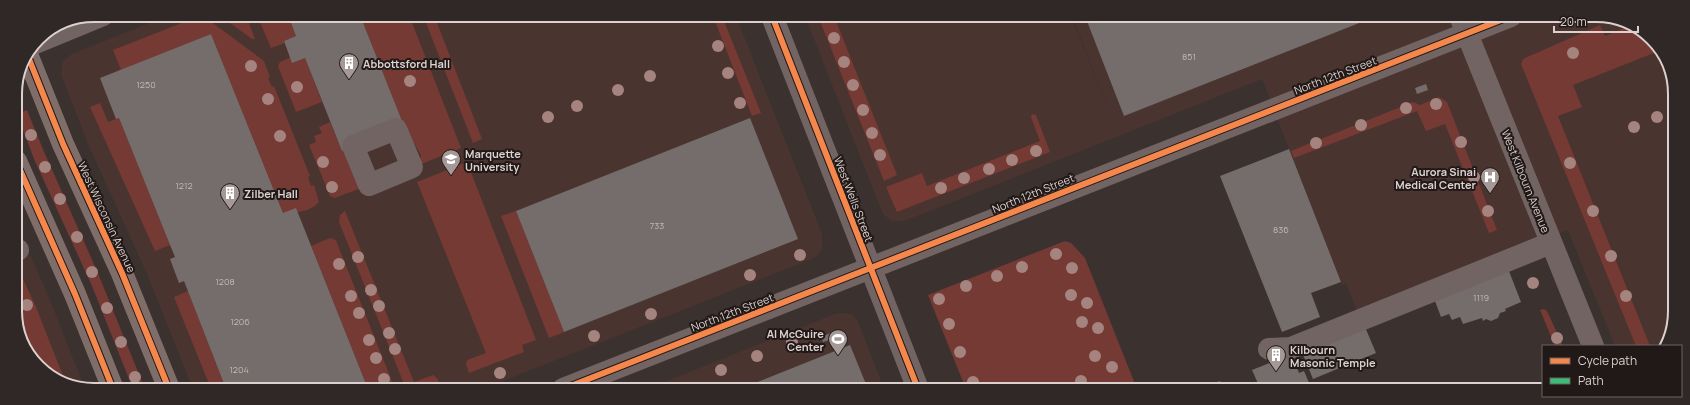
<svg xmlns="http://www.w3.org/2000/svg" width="1690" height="405" viewBox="0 0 1690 405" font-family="Manrope,sans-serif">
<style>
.built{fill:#4a3430}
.green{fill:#753a33}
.building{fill:#756d6b}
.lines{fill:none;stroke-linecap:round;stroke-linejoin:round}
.minor{stroke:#726462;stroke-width:22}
.major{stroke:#7f6d6a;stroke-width:22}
.quiet{stroke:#3abd76;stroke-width:5;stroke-dasharray:10 5;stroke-linecap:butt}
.cycleway-casing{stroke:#211917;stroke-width:8}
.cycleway{stroke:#f5874c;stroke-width:6}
.tree{fill:#a5837e}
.labels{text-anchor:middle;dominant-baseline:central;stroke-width:4;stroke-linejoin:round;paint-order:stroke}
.number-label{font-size:9px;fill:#c2b8b6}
.poi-label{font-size:11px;font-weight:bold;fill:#dcd1cf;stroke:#211917;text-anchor:start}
.street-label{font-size:11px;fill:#dcd1cf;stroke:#211917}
.rim{fill:none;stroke:#dcd1cf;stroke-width:2}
</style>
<rect width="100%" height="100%" fill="#3b3230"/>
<!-- built -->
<g class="built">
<path d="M170 15 736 16 822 234V248L820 253 814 258 483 389H193L147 274 88 144 61 74 63 61 72 54Z"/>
<path d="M805 16H1071L1115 126 1072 16H1611L1652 38 1673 79 1674 326 1662 346H1615L1568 230 1358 314 1346 283 1342 285 1262 79 912 218 902 221H892L883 214Z"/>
<path d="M16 224 48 295 85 389H79L38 367 17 326Z"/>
<path d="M843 313 851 314 857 319 884 389H647L835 314Z"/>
</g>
<!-- green -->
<g class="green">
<path d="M202 15 264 61 270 77 268 78 272 87 274 86 310 176 308 177 311 186 314 185 319 202C311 212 294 213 283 213L211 34 121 70 113 50Z"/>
<path d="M219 15H246L255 39H252Z"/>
<path d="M257 15H288L296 36 284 41 285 43 271 48Z"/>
<path d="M360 15H409L461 148 419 165 421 155 404 126Z"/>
<path d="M423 15H434L482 139 473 143Z"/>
<path d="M713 16H722L761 113 752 116Z"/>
<path d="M818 16H834L897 175 884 181Z"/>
<path d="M1600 25 1605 36 1629 26 1652 38 1659 51 1573 85 1582 107 1558 116 1650 346H1636L1521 64 1523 59Z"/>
<path d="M291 57 305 58 322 102 296 112 278 66 280 62Z"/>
<path d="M1439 97 1447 102 1497 230 1489 233 1445 124 1426 131 1417 111 1294 158 1291 151 1413 102 1420 105Z"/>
<path d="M100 103 108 122 119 118 170 245 155 251 90 107Z"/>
<path d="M27 110 42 147 97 271 145 389H133L92 286 34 159 17 114Z"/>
<path d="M1032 114 1036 115 1050 152 897 212 886 187 922 173 927 186 1040 141 1031 117Z"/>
<path d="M330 122 342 151 353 146 369 185 335 198 330 196 328 191 309 145 316 142 314 136 322 133 319 127Z"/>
<path d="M467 162 536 340 522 345 524 352 469 373 466 364 467 360 486 353 417 182Z"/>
<path d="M345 211 414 382 433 375 437 378 440 385 430 389H406L339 222 340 215Z"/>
<path d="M516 211 564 332 549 338 501 216Z"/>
<path d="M330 238 336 240 337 243 395 389H368L311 246Z"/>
<path d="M1065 241 1071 243 1085 258 1137 389H966L928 295Z"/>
<path d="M16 264 36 307 65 381 38 367 27 346 29 344 28 341 25 342 23 339 17 322 19 319 18 316H17Z"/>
<path d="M188 291 225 387 211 389 174 297Z"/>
<path d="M1544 309 1547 311 1563 346H1555L1540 310Z"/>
</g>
<!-- building -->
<g class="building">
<path d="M288 15H360L404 126 342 151 305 58 292 63 284 41 296 36Z"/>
<path d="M1085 16H1377L1124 116Z"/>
<path d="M211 34 283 213 296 208 368 389H226L184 281 179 283 170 259 175 257 170 245 119 118 116 119 100 78Z"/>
<path d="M1426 84 1428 90 1417 94 1415 88Z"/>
<path d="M750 118 798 239 564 332 516 211Z"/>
<path d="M1289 149 1341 282 1311 293 1320 317 1282 332 1220 176Z"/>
<path d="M1507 266 1521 302 1505 309 1506 311 1500 313 1498 318 1491 321 1486 319 1483 321 1482 318 1463 324 1460 317 1452 320 1449 314 1441 317 1435 301Z"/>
<path d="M1365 327 1376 353 1313 379 1302 352Z"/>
<path d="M833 332 836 338 823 342 821 337Z"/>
<path d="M850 345 868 389H740Z"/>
<path d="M1292 354 1299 373 1304 371 1312 390H1257L1260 388 1252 370Z"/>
<path d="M1220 381 1223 390 1198 389Z"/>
<path d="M1390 383 1392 390H1373Z"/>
</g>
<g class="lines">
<!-- minor -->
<g class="minor">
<path d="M772 16 918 389"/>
<path d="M1460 16 1593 346"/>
<path d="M35 43 103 15"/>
<path d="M396 129 412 167 369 185 353 146Z"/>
<path d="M16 251 18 250"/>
<path d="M1269 349 1291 348 1551 243"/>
<path d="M563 389 1511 16"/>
</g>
<!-- major -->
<g class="major">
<path d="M27 54 63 144 122 273 169 389"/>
<path d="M16 161 75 294 113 389"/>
</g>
<!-- quiet -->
<path class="quiet" d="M16 251 18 250"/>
<defs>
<g id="cycleway">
<path d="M772 16 918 389"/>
<path d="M27 54 63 144 122 273 169 389"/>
<path d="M16 161 75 294 113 389"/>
<path d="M563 389 1511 16"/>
</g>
</defs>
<!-- cycleway casing -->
<use href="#cycleway" class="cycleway-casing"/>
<!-- cycleway -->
<use href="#cycleway" class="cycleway"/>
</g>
<!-- trees -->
<g class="tree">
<circle cx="834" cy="38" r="6"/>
<circle cx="718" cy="46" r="6"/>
<circle cx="1573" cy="53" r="6"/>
<circle cx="844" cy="62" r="6"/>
<circle cx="251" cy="66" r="6"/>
<circle cx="728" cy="73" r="6"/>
<circle cx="650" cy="76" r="6"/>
<circle cx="410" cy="81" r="6"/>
<circle cx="853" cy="85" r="6"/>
<circle cx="297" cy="87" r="6"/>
<circle cx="618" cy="90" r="6"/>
<circle cx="268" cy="99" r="6"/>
<circle cx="740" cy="103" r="6"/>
<circle cx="1436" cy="104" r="6"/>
<circle cx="577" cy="106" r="6"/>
<circle cx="1406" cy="108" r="6"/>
<circle cx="863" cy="110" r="6"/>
<circle cx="548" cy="117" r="6"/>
<circle cx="1657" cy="117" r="6"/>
<circle cx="1361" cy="125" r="6"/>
<circle cx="1634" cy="127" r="6"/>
<circle cx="872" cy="133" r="6"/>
<circle cx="31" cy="135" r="6"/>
<circle cx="280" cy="136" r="6"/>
<circle cx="1461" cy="142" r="6"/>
<circle cx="1316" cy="143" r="6"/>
<circle cx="1036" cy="151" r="6"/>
<circle cx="880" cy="155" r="6"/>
<circle cx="1012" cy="160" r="6"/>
<circle cx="323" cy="162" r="6"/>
<circle cx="1570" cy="163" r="6"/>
<circle cx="45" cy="167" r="6"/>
<circle cx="989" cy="169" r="6"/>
<circle cx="1474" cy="177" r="6"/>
<circle cx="964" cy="178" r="6"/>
<circle cx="332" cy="187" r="6"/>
<circle cx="941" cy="188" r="6"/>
<circle cx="60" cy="199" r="6"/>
<circle cx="1488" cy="211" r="6"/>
<circle cx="1593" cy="211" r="6"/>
<circle cx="77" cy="237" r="6"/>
<circle cx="1056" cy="254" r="6"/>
<circle cx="800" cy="255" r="6"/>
<circle cx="1611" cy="256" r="6"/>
<circle cx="358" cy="257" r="6"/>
<circle cx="339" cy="264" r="6"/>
<circle cx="1022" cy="267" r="6"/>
<circle cx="1072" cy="268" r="6"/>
<circle cx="92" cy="272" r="6"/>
<circle cx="750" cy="275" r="6"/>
<circle cx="997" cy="276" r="6"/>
<circle cx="1533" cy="283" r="6"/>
<circle cx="966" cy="286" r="6"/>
<circle cx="371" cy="290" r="6"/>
<circle cx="1071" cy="295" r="6"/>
<circle cx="351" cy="296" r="6"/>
<circle cx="1626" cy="296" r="6"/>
<circle cx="939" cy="299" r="6"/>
<circle cx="1087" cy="303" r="6"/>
<circle cx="27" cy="305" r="6"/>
<circle cx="379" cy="306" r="6"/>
<circle cx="107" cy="308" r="6"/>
<circle cx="359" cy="313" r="6"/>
<circle cx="651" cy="314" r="6"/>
<circle cx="1082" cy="322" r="6"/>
<circle cx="949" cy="324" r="6"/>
<circle cx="1098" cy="328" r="6"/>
<circle cx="389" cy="333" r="6"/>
<circle cx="594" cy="336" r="6"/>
<circle cx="1557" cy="338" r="6"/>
<circle cx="369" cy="340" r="6"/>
<circle cx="121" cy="342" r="6"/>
<circle cx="792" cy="342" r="6"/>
<circle cx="395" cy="349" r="6"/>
<circle cx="960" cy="352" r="6"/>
<circle cx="757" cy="356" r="6"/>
<circle cx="1095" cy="356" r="6"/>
<circle cx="376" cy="358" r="6"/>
<circle cx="1112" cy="367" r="6"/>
<circle cx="721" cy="370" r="6"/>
<circle cx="500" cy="373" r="6"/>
<circle cx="135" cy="377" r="6"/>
<circle cx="384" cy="379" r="6"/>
<circle cx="1081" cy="381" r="6"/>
<circle cx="973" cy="382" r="6"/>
</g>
<!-- icons -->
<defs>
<symbol id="building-pin" viewBox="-11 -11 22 30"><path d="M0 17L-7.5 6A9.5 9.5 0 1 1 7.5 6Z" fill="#a49997" stroke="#211917"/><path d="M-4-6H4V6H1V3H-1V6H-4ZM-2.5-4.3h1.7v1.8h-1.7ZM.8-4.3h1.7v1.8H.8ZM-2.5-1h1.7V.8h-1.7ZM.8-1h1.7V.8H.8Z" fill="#fff"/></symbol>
<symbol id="university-pin" viewBox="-11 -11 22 30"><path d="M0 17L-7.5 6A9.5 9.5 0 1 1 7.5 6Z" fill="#a49997" stroke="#211917"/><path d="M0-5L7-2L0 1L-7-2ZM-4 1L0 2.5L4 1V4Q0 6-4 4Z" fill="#fff"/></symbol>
<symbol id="hospital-pin" viewBox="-11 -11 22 30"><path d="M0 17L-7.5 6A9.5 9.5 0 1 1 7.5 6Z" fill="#a49997" stroke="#211917"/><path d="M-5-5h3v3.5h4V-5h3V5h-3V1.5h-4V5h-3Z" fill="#fff"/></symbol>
<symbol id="stadium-pin" viewBox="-11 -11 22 30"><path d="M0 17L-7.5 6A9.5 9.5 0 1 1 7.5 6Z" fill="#a49997" stroke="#211917"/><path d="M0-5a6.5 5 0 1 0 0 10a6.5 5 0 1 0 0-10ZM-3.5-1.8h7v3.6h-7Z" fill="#fff"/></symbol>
</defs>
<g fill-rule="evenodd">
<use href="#building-pin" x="338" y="52" width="22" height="30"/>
<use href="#university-pin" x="440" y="148" width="22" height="30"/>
<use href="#hospital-pin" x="1479" y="166" width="22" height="30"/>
<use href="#building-pin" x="219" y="182" width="22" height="30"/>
<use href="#stadium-pin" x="827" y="328" width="22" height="30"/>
<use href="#building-pin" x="1265" y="344" width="22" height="30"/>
</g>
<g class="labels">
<!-- number labels -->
<g class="number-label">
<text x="1189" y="56">851</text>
<text x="146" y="84">1250</text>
<text x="184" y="185">1212</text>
<text x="657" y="225">733</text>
<text x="1281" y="229">836</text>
<text x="225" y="281">1208</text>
<text x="1481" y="297">1119</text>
<text x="240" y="321">1206</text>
<text x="239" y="369">1204</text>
</g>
<!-- poi labels -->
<g class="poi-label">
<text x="363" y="63">Abbottsford Hall</text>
<text x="465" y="153">Marquette<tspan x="465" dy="13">University</tspan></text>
<text x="1476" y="171" text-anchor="end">Aurora Sinai<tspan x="1476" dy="13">Medical Center</tspan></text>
<text x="244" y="193">Zilber Hall</text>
<text x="824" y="333" text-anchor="end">Al McGuire<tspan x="824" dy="13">Center</tspan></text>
<text x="1290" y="349">Kilbourn<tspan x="1290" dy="13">Masonic Temple</tspan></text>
</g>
<!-- street labels -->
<g class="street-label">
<text transform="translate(1335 75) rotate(-21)">North 12th Street</text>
<text transform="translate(1526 181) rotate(68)">West Kilbourn Avenue</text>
<text transform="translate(1033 193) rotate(-22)">North 12th Street</text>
<text transform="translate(854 199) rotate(69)">West Wells Street</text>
<text transform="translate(107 217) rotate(65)">West Wisconsin Avenue</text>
<text transform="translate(732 312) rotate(-21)">North 12th Street</text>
</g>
</g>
<!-- crop -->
<path d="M0 0H1690V405H0ZM94 22H1596A72 72 0 0 1 1668 94V311A72 72 0 0 1 1596 383H94A72 72 0 0 1 22 311V94A72 72 0 0 1 94 22Z" fill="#302826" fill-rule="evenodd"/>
<path class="rim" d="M94 22H1596A72 72 0 0 1 1668 94V311A72 72 0 0 1 1596 383H94A72 72 0 0 1 22 311V94A72 72 0 0 1 94 22Z"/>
<!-- legend -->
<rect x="1542" y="345" width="140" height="52" fill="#211917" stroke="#6c6361"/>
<rect x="1550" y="358" width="20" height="6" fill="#f5874c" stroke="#6c6361"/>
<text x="1578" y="365" font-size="12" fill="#dcd1cf">Cycle path</text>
<rect x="1550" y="378" width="20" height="6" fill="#3abd76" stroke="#6c6361"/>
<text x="1578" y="385" font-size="12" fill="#dcd1cf">Path</text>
<!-- scale -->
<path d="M1554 26v6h84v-6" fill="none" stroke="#dcd1cf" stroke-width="2"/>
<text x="1560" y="26" font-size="12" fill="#dcd1cf" stroke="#211917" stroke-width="3" paint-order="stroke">20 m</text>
</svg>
